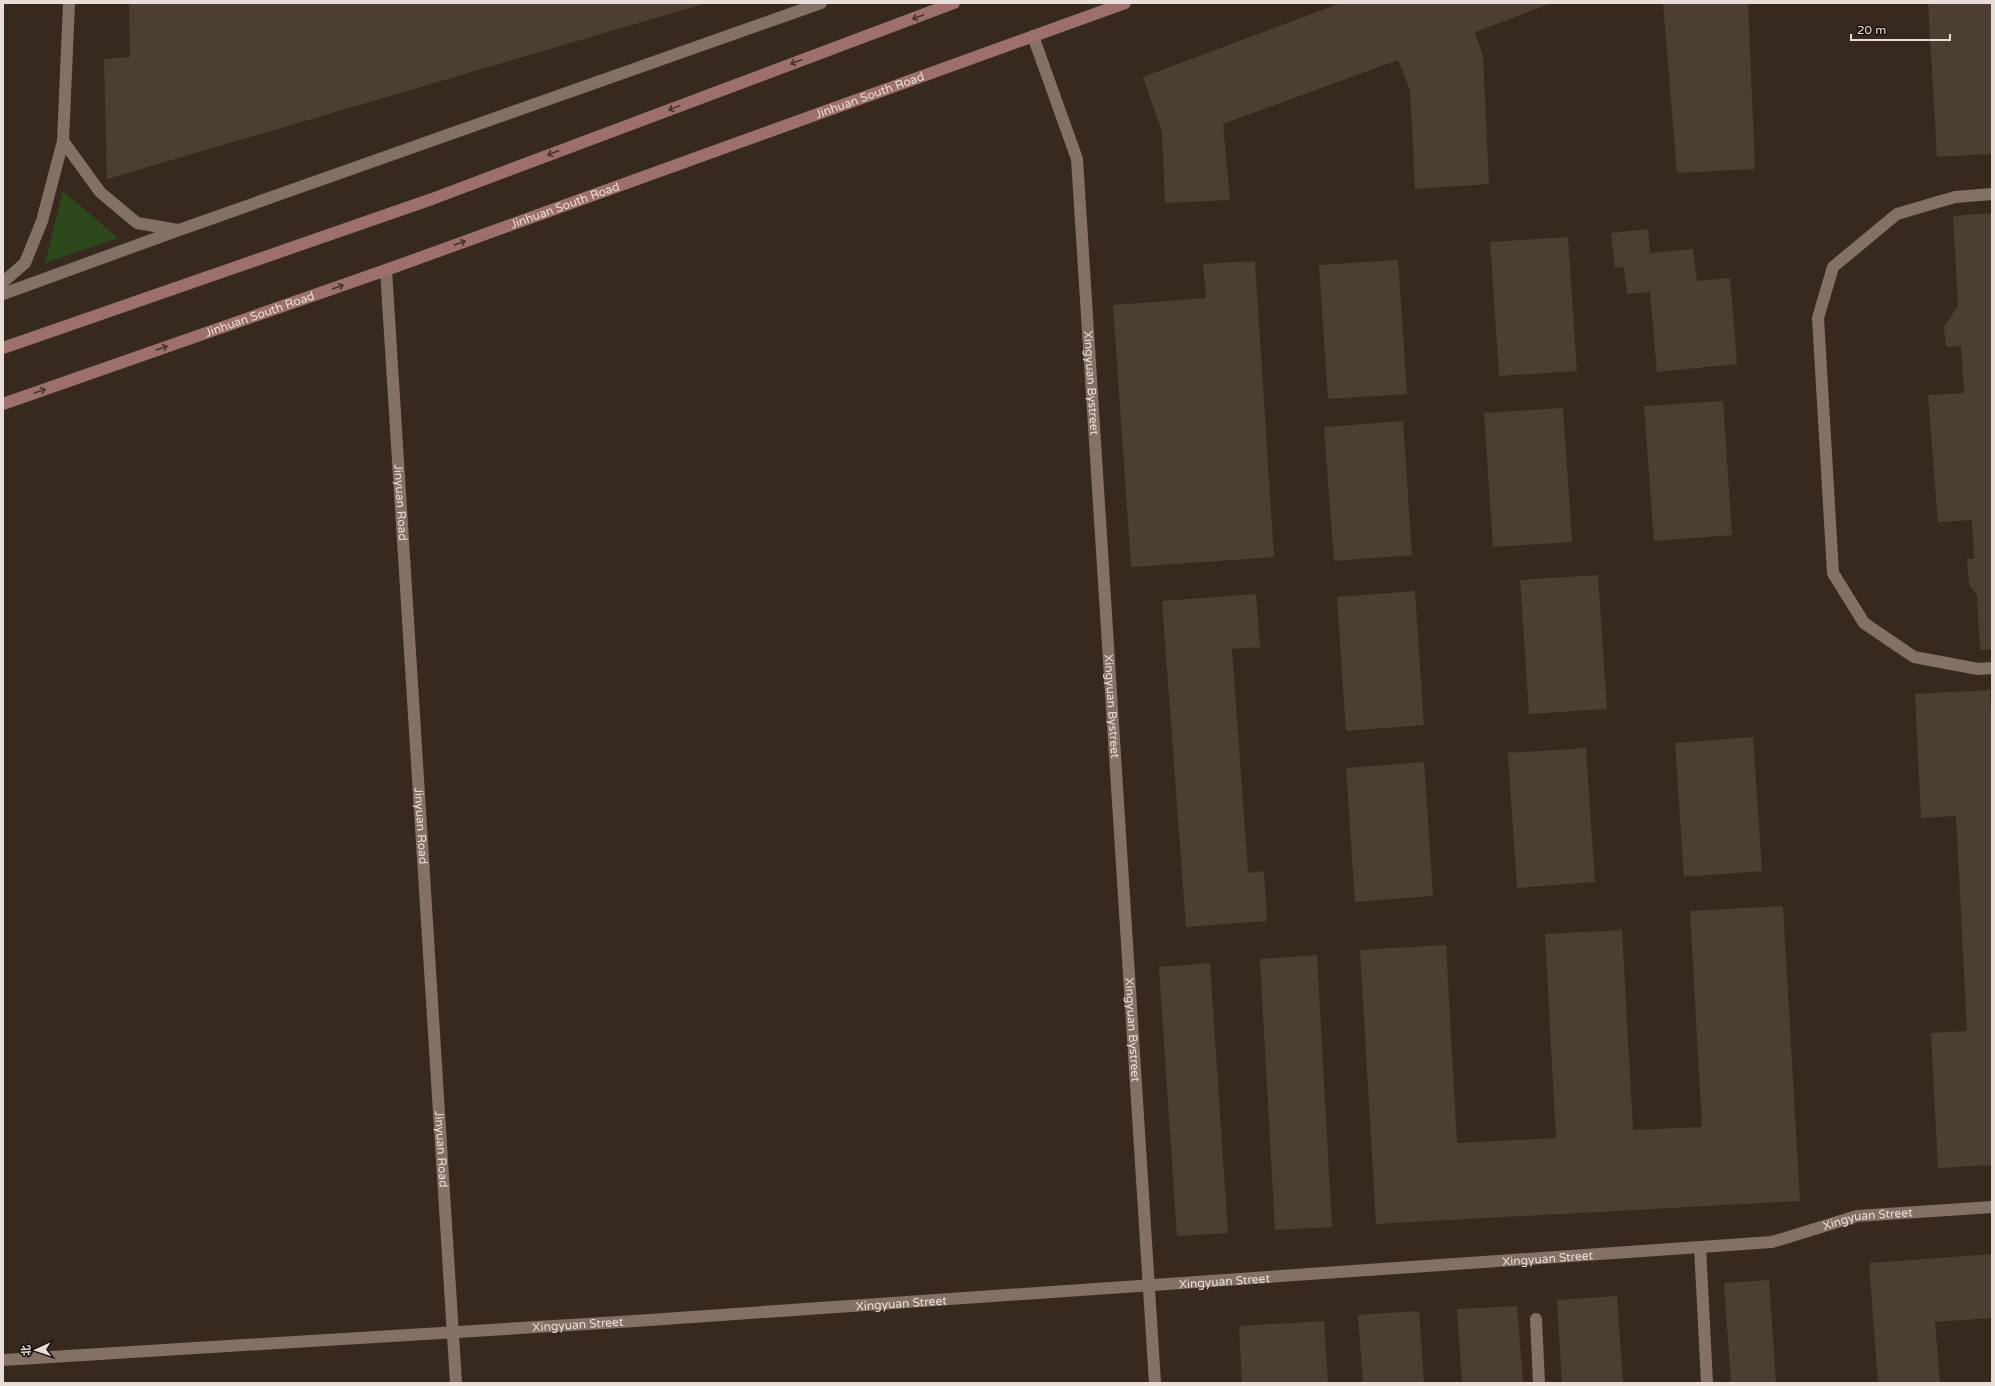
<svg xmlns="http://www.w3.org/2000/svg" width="1995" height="1386" viewBox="0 0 1995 1386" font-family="'Varela Round','Noto Sans SC',sans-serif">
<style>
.green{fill:#2d481d}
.building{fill:#4c3e31}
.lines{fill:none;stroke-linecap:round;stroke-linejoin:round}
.service{stroke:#837165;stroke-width:12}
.minor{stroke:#837165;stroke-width:12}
.tertiary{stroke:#837165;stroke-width:12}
.secondary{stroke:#9d706c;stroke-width:12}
.oneway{stroke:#483430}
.labels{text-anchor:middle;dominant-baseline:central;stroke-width:3;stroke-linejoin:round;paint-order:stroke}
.street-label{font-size:12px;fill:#e8ded7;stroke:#1a130f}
</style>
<rect width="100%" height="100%" fill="#38291e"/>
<!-- green -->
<path class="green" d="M63 191 118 238 45 263Z"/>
<!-- building -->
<g class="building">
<path d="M129 3H707L107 179 104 59 130 57Z"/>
<path d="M1341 3H1552L1475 32 1483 56 1489 184 1415 189 1410 90 1398 60 1223 124 1230 200 1165 203 1162 132 1143 77Z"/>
<path d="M1663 3H1748L1755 169 1677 173Z"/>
<path d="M1928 3H1992V154L1937 157Z"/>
<path d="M1992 213V649L1980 650 1977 596 1969 584 1967 559H1974L1972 520 1938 522 1928 395 1964 393 1961 346 1946 347 1944 327 1958 306 1953 216Z"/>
<path d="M1648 229 1650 253 1693 249 1697 281 1730 278 1737 364 1657 372 1650 292 1627 294 1624 267 1615 268 1611 233Z"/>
<path d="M1568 237 1577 371 1499 376 1490 242Z"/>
<path d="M1398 260 1407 394 1328 399 1319 265Z"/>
<path d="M1255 261 1274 557 1131 567 1113 305 1206 298 1203 264Z"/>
<path d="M1723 401 1732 535 1654 541 1644 406Z"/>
<path d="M1563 408 1572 542 1493 547 1484 413Z"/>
<path d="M1403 421 1412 555 1334 561 1324 427Z"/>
<path d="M1598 575 1607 709 1529 714 1520 580Z"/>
<path d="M1415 591 1424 725 1346 731 1337 597Z"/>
<path d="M1256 594 1260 647 1232 649 1248 873 1264 871 1267 921 1186 927 1162 601Z"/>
<path d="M1990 690 1992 738V1165L1938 1168 1931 1033 1967 1031 1956 816 1921 818 1915 694Z"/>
<path d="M1753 737 1762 871 1684 877 1675 743Z"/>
<path d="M1586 748 1595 882 1517 888 1508 753Z"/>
<path d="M1424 762 1433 896 1355 902 1346 768Z"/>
<path d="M1783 906 1800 1201 1376 1224 1360 950 1446 945 1457 1143 1556 1138 1545 934 1622 930 1633 1130 1702 1127 1690 911Z"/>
<path d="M1317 955 1332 1227 1275 1230 1260 959Z"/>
<path d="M1210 963 1228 1233 1177 1236 1159 967Z"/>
<path d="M1992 1254V1318L1935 1322 1940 1383H1878L1869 1263Z"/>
<path d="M1769 1280 1776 1383H1731L1724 1283Z"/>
<path d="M1617 1296 1623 1383H1562L1557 1300Z"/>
<path d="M1517 1306 1523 1383H1462L1457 1309Z"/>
<path d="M1419 1311 1424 1383H1363L1358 1315Z"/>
<path d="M1324 1321 1328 1383H1242L1239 1326Z"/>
</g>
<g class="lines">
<!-- service -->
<g class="service">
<path d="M1992 194 1955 197 1897 214 1833 267 1818 318 1833 573 1864 623 1914 657 1978 669 1992 668"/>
<path d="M1700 1247 1707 1383"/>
<path d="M1536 1319 1539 1383"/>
</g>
<!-- minor -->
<g class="minor">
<path id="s1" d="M1033 36 1077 159 1155 1383"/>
<path d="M63 141 69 3"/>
<path id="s2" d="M3 1360C593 1325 1182 1286 1772 1242L1857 1216 1992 1207"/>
</g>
<!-- tertiary -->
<g class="tertiary">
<path d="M63 141 100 192 137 223 178 230"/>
<path id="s3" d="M386 270 456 1383"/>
<path d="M3 282 25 263 42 221 63 141"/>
<path d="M3 294 179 230 821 3"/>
</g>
<!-- secondary -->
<g class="secondary">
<path d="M3 348 432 199 954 3"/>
<path id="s4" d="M3 404 386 270 1125 3"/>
</g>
</g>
<!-- one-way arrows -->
<defs><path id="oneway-shaft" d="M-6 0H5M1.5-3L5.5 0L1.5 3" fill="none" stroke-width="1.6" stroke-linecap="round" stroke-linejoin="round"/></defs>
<g class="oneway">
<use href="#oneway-shaft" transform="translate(918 17) rotate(159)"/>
<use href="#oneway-shaft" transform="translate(796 62) rotate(159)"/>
<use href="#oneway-shaft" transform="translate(674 108) rotate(159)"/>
<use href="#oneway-shaft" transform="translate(553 153) rotate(159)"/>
<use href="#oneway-shaft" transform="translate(460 243) rotate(-20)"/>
<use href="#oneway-shaft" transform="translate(338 287) rotate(-19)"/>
<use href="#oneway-shaft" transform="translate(162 348) rotate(-19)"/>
<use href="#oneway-shaft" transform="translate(40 391) rotate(-19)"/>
</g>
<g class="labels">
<!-- street labels -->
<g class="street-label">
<text stroke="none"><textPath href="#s4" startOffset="920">Jinhuan South Road</textPath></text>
<text stroke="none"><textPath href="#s4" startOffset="596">Jinhuan South Road</textPath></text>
<text stroke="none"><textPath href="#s4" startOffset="272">Jinhuan South Road</textPath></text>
<text stroke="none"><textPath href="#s1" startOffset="355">Xingyuan Bystreet</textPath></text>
<text stroke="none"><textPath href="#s3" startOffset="233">Jinyuan Road</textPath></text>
<text stroke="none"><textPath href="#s1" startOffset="679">Xingyuan Bystreet</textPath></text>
<text stroke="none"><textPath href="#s3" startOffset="557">Jinyuan Road</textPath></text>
<text stroke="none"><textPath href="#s1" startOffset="1003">Xingyuan Bystreet</textPath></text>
<text stroke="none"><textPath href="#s3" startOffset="881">Jinyuan Road</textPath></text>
<text stroke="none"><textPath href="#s2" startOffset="1872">Xingyuan Street</textPath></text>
<text stroke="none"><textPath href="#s2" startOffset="1548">Xingyuan Street</textPath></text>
<text stroke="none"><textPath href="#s2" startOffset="1224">Xingyuan Street</textPath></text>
<text stroke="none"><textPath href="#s2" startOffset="900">Xingyuan Street</textPath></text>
<text stroke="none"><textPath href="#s2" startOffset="576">Xingyuan Street</textPath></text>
</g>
</g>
<!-- border -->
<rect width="1995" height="1386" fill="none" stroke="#e8ded7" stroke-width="8"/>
<!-- north arrow -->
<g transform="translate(36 1350) rotate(267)" stroke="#1a130f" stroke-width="3" paint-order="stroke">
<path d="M0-3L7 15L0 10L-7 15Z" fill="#e8ded7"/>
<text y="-6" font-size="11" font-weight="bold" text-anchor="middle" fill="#e8ded7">北</text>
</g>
<!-- scale -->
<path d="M1851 34v6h99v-6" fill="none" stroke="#e8ded7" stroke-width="2"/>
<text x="1857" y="34" font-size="12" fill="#e8ded7" stroke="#1a130f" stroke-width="3" paint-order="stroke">20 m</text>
</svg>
